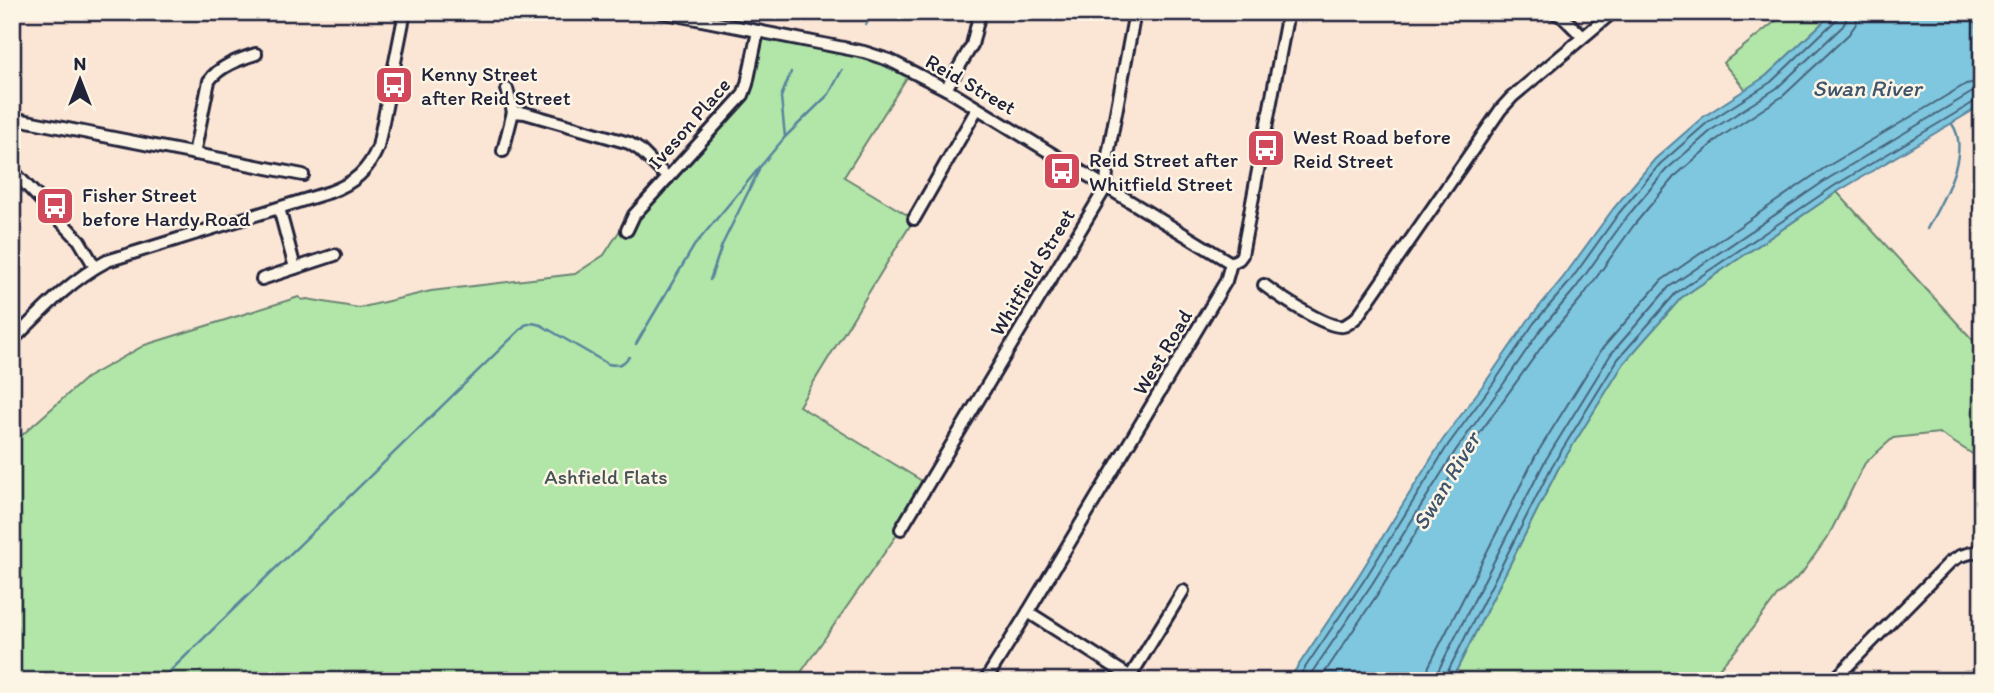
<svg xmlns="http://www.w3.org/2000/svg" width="1994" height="693" viewBox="0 0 1994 693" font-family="Itim,sans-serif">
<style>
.green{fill:#b1e6a8;stroke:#6a8472;stroke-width:2}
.water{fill:#7ec7de;stroke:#59859d;stroke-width:2}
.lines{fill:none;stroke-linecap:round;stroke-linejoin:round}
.shore{stroke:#47647c;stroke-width:2}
.stream{stroke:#59859d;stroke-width:2.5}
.minor-casing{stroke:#22223b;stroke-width:16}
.minor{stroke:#fcf5e5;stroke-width:10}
.labels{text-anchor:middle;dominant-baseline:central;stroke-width:5;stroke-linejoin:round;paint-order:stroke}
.poi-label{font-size:21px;fill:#22223b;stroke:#fcf5e5;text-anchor:start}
.street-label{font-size:21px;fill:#22223b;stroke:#fcf5e5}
.park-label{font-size:21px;fill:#465356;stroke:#fcf5e5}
.water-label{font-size:23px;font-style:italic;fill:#3e546c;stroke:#fcf5e5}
</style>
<rect width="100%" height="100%" fill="#fbe5d5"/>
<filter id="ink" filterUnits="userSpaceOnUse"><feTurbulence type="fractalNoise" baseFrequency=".0143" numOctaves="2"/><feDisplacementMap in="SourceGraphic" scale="14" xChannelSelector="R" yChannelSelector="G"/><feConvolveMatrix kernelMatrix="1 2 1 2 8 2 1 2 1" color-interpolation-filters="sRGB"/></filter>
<g filter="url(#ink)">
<!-- green -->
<g class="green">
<path d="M1787 12H1834L1766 76 1746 90 1723 63Z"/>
<path d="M755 31 864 52 911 71 844 177 914 219 799 406 927 484 901 529 795 681H12V444L86 378 145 345 299 297 302 300 307 299 359 308 431 291 575 274 604 255 631 213 741 95Z"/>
<path d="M1837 192 1982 350 1979 458 1939 433 1893 438 1865 463 1829 535 1802 573 1777 596 1735 651 1707 681H1451L1558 469 1624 363 1681 298Z"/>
</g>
<!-- water -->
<path class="water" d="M1834 12H1982V105L1837 192 1681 298 1624 363 1558 469 1451 681H1288L1359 575 1442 441 1489 377 1529 319 1562 279 1613 209 1655 159 1703 117 1766 76Z"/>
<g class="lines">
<!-- shore -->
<g class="shore">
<path d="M1296 681 1365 579 1448 445 1495 381 1534 323 1568 284 1619 213 1660 164 1708 122 1771 82 1836 20 1839 12"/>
<path d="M1306 681 1372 584 1456 450 1502 386 1541 329 1575 289 1626 218 1666 170 1713 129 1777 88 1843 26 1846 20 1847 12"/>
<path d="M1319 681 1381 589 1464 455 1550 335 1583 296 1634 225 1674 177 1719 138 1783 96 1849 34 1856 24 1858 12"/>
<path d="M1426 681 1429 666 1536 455 1602 349 1662 280 1823 169 1966 84 1982 81"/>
<path d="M1437 681 1438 671 1545 461 1611 354 1669 287 1829 178 1971 93 1982 91"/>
<path d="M1445 681 1446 675 1552 466 1618 359 1676 293 1834 186 1976 101 1982 100"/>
</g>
<!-- stream -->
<g class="stream">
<path d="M866 25 873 12"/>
<path d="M785 137 781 97 791 72"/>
<path d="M1927 229C1941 203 1972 152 1952 124"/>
<path d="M710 280 722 245 759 170"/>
<path d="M636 344 694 246 785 137 829 94 842 70"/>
<path d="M160 681 525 325 532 323 541 325 608 364C618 366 622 365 629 357"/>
</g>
<defs>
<g id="minor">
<path d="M661 12 864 52 889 60 946 89 1231 263"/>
<path d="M1553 12 1563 17 1582 36"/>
<path d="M507 89 513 112 525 113 629 143 640 150 668 178"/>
<path d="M946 89 972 45 980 12"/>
<path d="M12 118 303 175"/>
<path d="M503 151 513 112"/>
<path d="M194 154 209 81C219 66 240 59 256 54"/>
<path d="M12 170 79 240 95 267"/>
<path d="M279 208 295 268"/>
<path d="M914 219 977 109"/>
<path d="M627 230 634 215 743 95 747 84 758 31"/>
<path d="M262 279 335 255"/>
<path d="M1264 285C1277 295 1327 329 1343 326 1348 325 1353 320 1357 317L1501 109 1512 97 1613 12"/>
<path d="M12 341C42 311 69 281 107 261L330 192C354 183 368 171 378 147L405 12"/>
<path d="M901 529 1106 187 1108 155 1135 12"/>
<path d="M1028 612 1137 681"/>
<path d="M1130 677 1183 591"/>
<path d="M985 681 1028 612 1226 281 1231 263 1239 259 1242 255 1288 12"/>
<path d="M1833 681 1950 562 1960 556 1982 550"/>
</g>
</defs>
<!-- minor casing -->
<use href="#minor" class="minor-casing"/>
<!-- minor -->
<use href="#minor" class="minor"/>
</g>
</g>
<!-- icons -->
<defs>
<symbol id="bus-square" viewBox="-11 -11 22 22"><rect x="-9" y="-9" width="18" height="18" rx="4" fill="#d1495b" stroke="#fcf5e5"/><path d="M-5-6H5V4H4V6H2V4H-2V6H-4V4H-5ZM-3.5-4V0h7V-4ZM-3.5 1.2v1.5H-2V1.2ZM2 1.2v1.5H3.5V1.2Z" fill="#fff"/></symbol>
</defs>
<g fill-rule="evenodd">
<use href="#bus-square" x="372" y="63" width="44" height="44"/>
<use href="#bus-square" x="1244" y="126" width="44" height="44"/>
<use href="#bus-square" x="1040" y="149" width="44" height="44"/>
<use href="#bus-square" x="33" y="184" width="44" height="44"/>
</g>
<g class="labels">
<!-- poi labels -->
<g class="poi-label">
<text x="421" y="73">Kenny Street<tspan x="421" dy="24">after Reid Street</tspan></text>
<text x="1293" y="136">West Road before<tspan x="1293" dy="24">Reid Street</tspan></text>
<text x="1089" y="159">Reid Street after<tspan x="1089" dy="24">Whitfield Street</tspan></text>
<text x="82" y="194">Fisher Street<tspan x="82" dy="24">before Hardy Road</tspan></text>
</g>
<!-- street labels -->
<g class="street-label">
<text transform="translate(971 84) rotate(30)">Reid Street</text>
<text transform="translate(689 123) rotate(-49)">Iveson Place</text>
<text transform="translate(1032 272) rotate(-59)">Whitfield Street</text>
<text transform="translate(1162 352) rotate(-59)">West Road</text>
</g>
<!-- park labels -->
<g class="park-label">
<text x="606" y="476">Ashfield Flats</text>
</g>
<!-- water labels -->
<g class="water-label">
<text x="1867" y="88">Swan River</text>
<text transform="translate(1446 481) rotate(-59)">Swan River</text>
</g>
</g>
<!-- margin -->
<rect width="1994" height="693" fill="none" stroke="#fcf5e5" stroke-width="42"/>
<rect x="21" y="21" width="1952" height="651" fill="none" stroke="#22223b" stroke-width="2.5" filter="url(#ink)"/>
<!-- north arrow -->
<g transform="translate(80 80)" stroke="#fcf5e5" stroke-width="5" paint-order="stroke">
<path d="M0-5L12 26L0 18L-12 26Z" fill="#22223b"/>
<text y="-10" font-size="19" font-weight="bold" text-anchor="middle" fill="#22223b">N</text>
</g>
</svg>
